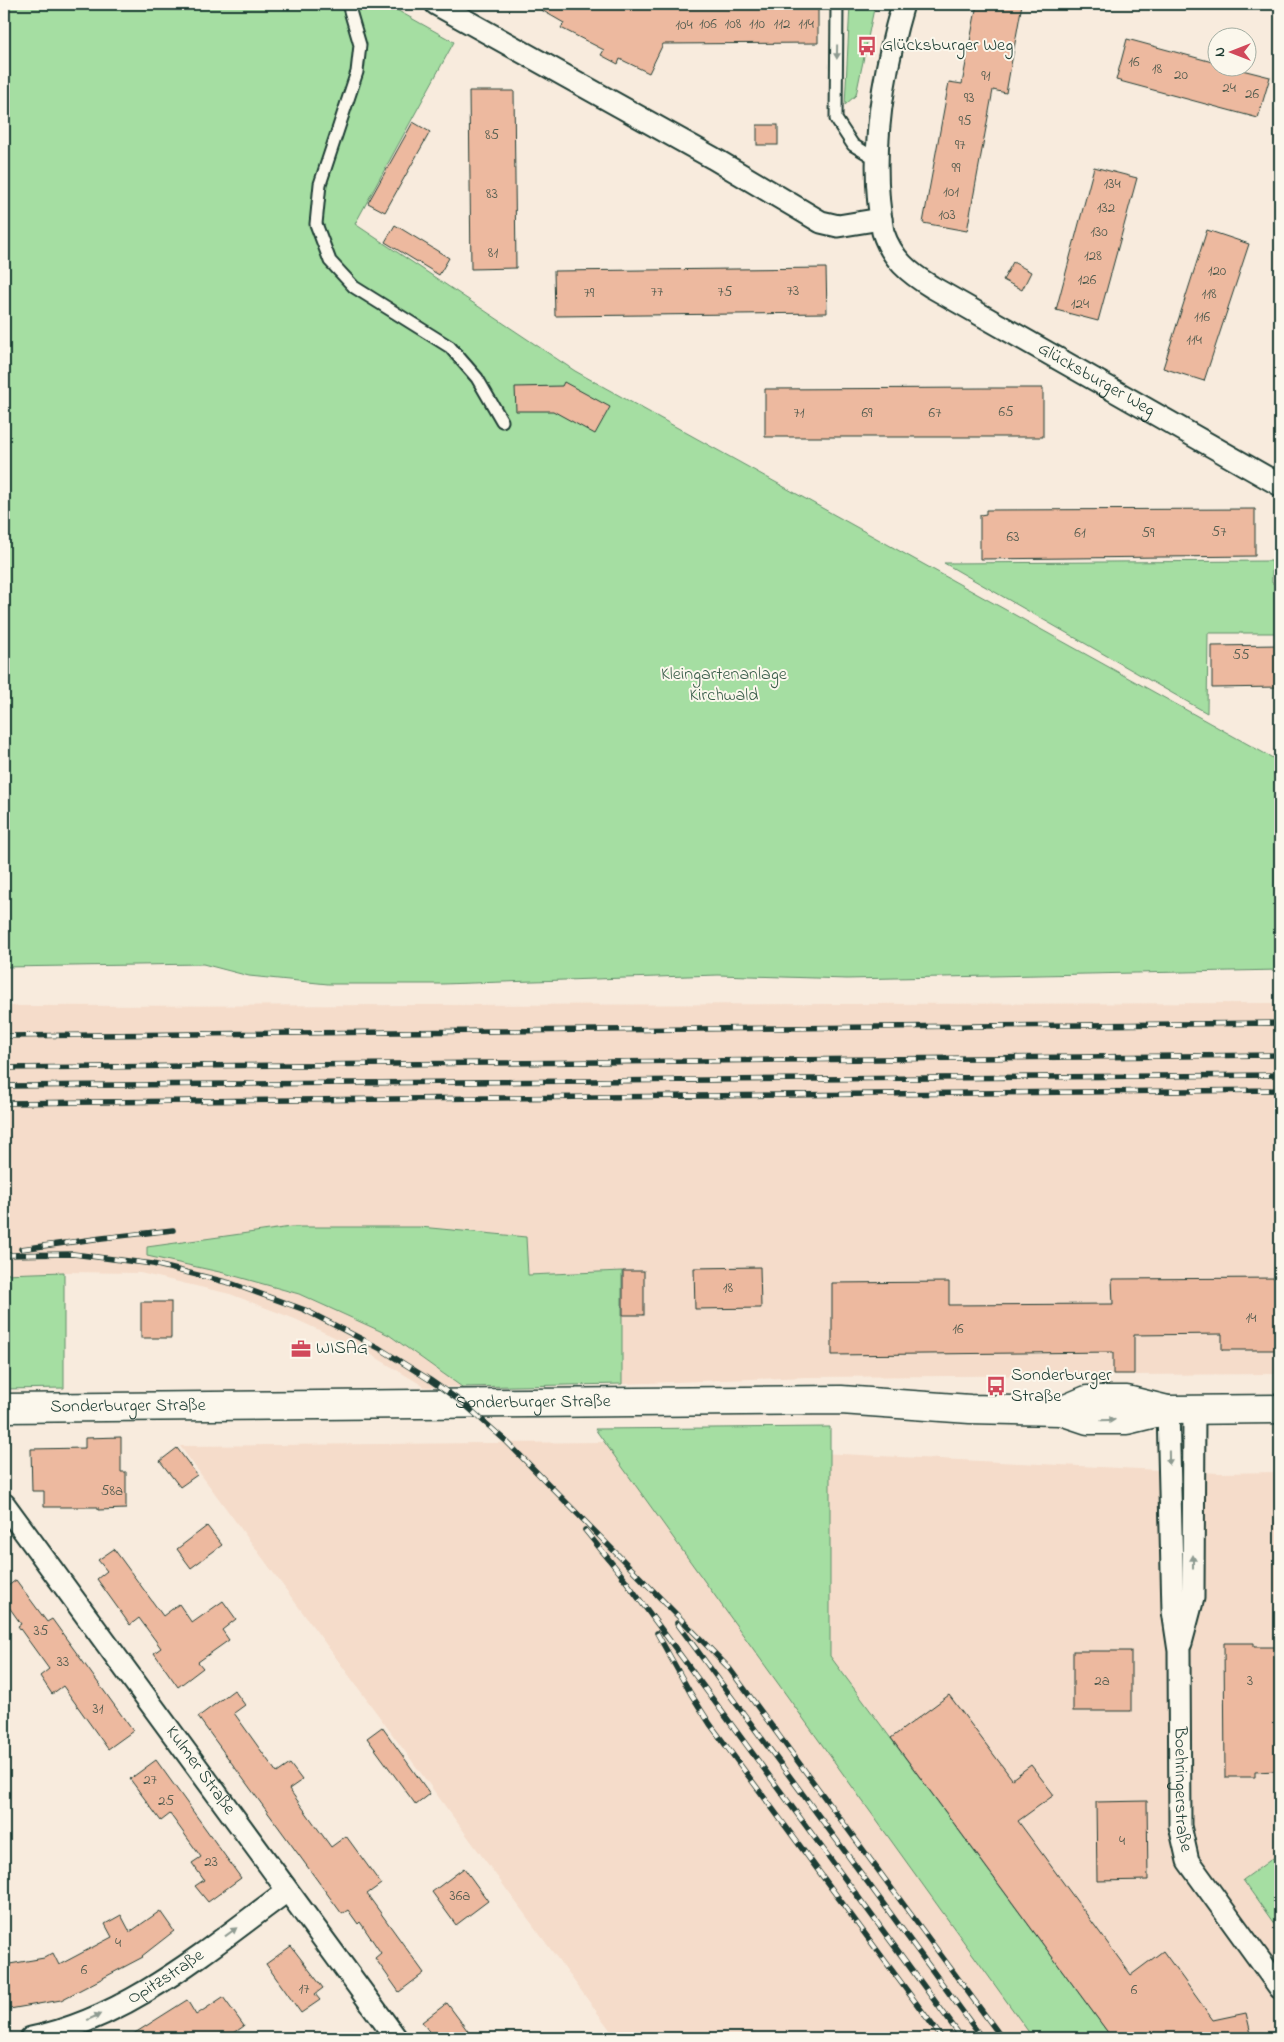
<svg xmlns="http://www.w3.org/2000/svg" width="1284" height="2042" viewBox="0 0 1284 2042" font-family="'Indie Flower',sans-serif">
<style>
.built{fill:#f5dcca}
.green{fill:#a5dea2;stroke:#628e6b}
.building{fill:#edb99f;stroke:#1f3d34}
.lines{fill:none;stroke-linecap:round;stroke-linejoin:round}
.lane-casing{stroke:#1f3d34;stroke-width:15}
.street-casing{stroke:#1f3d34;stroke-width:25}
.secondary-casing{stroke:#1f3d34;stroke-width:31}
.lane{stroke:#fbf7ec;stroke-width:11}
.street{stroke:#fbf7ec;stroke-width:21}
.secondary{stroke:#fbf7ec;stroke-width:28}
.rail-casing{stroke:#1f3d34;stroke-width:5.5}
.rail{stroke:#fbf7ec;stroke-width:4;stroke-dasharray:11;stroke-linecap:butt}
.oneway{fill:#8d9a90}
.labels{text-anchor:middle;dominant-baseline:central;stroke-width:4;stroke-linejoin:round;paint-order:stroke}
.number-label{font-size:15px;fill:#525c4f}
.poi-label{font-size:18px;fill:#1f3d34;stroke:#fbf7ec;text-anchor:start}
.street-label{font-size:18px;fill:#1f3d34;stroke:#fbf7ec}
.park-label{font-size:18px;fill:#3a5d4a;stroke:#fbf7ec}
</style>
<rect width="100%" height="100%" fill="#f8ebdd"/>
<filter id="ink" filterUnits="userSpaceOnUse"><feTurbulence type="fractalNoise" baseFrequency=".02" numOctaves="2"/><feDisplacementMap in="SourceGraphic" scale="10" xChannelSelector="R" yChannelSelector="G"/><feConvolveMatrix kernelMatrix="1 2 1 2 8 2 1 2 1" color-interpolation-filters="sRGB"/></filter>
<g filter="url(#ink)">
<!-- built -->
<g class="built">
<path d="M1280 1003V1374L806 1377 622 1384V1271L528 1275 526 1237 420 1227H291L147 1255 224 1273 299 1294 389 1335 462 1387H425L367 1352 295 1319 230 1294 140 1273 64 1272 4 1274V1006Z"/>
<path d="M603 1442 1219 1473 1280 1472V1853L1243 1880 1280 1932V2038H616L180 1446Z"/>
</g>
<!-- green -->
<g class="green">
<path d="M4 4H386L454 42 355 224 575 371 1280 762V970L847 979 718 975 442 984H328L249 976 203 964 4 967Z"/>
<path d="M850 4H875L856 95 845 105Z"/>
<path d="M1272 561V583H1280V633H1208L1207 713 944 563Z"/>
<path d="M291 1227H420L526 1237 528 1275 622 1271V1384L462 1387 389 1335 299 1294 224 1273 147 1256V1247Z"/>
<path d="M64 1272V1388L4 1389V1274Z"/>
<path d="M830 1427V1656L1112 2038H1033L595 1429Z"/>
<path d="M1280 1853V1932L1243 1880Z"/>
</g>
<!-- building -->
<g class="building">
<path d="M531 4H648L647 6 818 5V43L663 44 649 73 620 59 618 64 601 55 604 50 561 28 564 23Z"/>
<path d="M977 4H1022L1006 93 993 90 967 231 923 223 949 82 962 84Z"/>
<path d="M1127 39 1216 63V68H1234L1270 77 1258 118 1116 80Z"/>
<path d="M469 91H514L516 268 471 269Z"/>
<path d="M413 122 430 132 385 212 368 203Z"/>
<rect x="757" y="125" width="21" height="20"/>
<path d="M1094 167 1137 178 1098 321 1056 310Z"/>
<path d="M395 225 449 258 439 275 385 242Z"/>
<path d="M1207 230 1249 244 1204 381 1163 368Z"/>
<path d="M1013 262 1031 272 1022 290 1003 280Z"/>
<path d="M826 268 827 313 555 316 554 271Z"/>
<path d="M564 382 610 407 595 434 553 411H516L515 387 562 386Z"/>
<path d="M987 388H1043V437H765V389Z"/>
<path d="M1255 509V556L980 559V515L986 514V510Z"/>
<path d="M1280 645V687L1212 688V646Z"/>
<path d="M760 1267 761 1308 695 1309 694 1268Z"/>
<rect x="623" y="1271" width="21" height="44"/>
<path d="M1280 1278V1350H1222V1334L1134 1335V1374H1113V1352L832 1355V1283L949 1282V1305L1113 1304 1112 1279Z"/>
<rect x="141" y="1302" width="30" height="36"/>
<path d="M121 1437V1472H126V1509L98 1510V1507H44V1491H32L31 1449 85 1448V1438Z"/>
<path d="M177 1448 197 1475 180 1487 160 1461Z"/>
<path d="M207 1526 222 1545 191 1568 177 1549Z"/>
<path d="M114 1549 163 1616 179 1604 192 1623 223 1601 236 1619 222 1630 229 1640 198 1662 203 1668 178 1687 154 1653 161 1648 139 1618 130 1625 97 1579 107 1571 98 1560Z"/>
<path d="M16 1580 47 1622 52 1619 133 1731 108 1749 63 1686 52 1694 40 1676 49 1669 18 1626 21 1624 4 1600V1589Z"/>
<path d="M1224 1643H1254V1647H1275L1276 1771 1255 1772V1777H1225Z"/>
<rect x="1073" y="1651" width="58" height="60"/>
<path d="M234 1690 245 1705 234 1713 277 1773 290 1764 302 1780 289 1789 331 1847 346 1836 381 1884 367 1894 424 1973 399 1992 375 1958 381 1953 360 1922 358 1924 348 1910 342 1914 198 1717Z"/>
<path d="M949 1695 1012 1779 1031 1765 1054 1795 1018 1821 1131 1975 1163 1951 1213 2020 1246 2013 1252 2038H1112L891 1738Z"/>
<path d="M382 1727 430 1794 416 1805 367 1738Z"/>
<path d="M156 1760 241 1878 208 1902 195 1886 204 1880 192 1863 201 1857 170 1814 161 1821 130 1779Z"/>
<path d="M1147 1801 1148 1880 1097 1881 1096 1802Z"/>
<path d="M464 1868 488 1901 456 1925 432 1892Z"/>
<path d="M160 1911 174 1931 142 1956 143 1957 61 2000 4 2010V1965L44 1958 53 1953 59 1965 112 1937 105 1924 121 1915 130 1932Z"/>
<path d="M291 1946 323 1988 315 1994 320 2000 301 2013 266 1964Z"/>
<path d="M223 1997 244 2026 227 2038H127L187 2000 196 2015Z"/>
<path d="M447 2003 473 2038H434L422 2022Z"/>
</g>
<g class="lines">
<defs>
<g id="lane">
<path d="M348 4 360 45 357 72 320 184 316 224 330 261 354 287 450 347 477 378 502 421"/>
<path d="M837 4 836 119 853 145 878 160"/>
</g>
<g id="street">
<path d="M436 4 713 158 821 222 838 226 881 219"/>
<path id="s1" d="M903 4C882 76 869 158 883 232 892 259 909 273 932 287L1280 485"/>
<path id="s2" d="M1168 1410 1173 1611 1179 1651 1180 1826 1188 1861 1280 1988"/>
<path id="s3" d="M4 1504 396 2038"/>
<path d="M1181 1643 1193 1598 1194 1410"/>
<path id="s4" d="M31 2038C129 2018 209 1948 287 1891"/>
</g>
<g id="secondary">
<path id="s5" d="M4 1408 841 1400 970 1409 1061 1411 1088 1420H1127L1168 1410"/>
<path d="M1061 1411 1087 1400H1127L1168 1410 1280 1409"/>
</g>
</defs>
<!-- lane casing -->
<use href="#lane" class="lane-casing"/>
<!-- street casing -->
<use href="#street" class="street-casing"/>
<!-- secondary casing -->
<use href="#secondary" class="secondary-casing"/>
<!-- lane -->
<use href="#lane" class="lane"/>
<!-- street -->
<use href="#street" class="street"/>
<!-- secondary -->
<use href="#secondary" class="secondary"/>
<defs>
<g id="rail">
<path d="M4 1036 1280 1023"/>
<path d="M4 1068 1280 1055"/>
<path d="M4 1086 1280 1075"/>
<path d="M4 1103 1280 1090"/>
<path d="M21 1249 102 1238 173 1230"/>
<path d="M4 1255 73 1254 153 1264 230 1283 305 1310 379 1348 430 1380 463 1403 507 1442 729 1668 1002 2038"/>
<path d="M585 1530 620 1573 962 2038"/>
<path d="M677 1623 982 2038"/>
<path d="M657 1633 691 1694 710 1724 942 2038"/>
</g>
</defs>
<!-- rail casing -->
<use href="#rail" class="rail-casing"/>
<!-- rail -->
<use href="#rail" class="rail"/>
</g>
<!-- one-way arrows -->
<defs><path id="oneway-solid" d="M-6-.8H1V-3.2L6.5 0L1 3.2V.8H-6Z" transform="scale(1.25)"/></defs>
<g class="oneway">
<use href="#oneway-solid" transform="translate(837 52) rotate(91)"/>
<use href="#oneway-solid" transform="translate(1108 1420) rotate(-1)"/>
<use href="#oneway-solid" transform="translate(1169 1458) rotate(89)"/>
<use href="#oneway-solid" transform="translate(1193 1562) rotate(-90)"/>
<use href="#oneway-solid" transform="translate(231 1932) rotate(-36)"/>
<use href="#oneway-solid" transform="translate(94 2017) rotate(-24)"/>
</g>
</g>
<!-- icons -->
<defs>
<symbol id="bus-bare" viewBox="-9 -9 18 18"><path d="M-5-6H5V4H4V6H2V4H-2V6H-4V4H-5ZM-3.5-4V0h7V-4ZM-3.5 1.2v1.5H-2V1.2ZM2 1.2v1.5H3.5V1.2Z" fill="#d1495b" stroke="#fbf7ec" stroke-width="2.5" paint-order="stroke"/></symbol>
<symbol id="office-bare" viewBox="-9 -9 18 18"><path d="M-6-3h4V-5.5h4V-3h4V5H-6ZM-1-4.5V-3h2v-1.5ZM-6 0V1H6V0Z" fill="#d1495b" stroke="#fbf7ec" stroke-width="2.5" paint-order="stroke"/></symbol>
</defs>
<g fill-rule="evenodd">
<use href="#bus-bare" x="853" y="32" width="28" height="28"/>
<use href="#office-bare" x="287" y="1335" width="28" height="28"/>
<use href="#bus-bare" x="982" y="1372" width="28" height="28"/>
</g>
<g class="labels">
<!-- number labels -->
<g class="number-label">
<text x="708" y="24">106</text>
<text x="733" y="24">108</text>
<text x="757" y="24">110</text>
<text x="782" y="24">112</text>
<text x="806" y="24">114</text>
<text x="684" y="25">104</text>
<text x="1134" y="62">16</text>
<text x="1157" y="69">18</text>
<text x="1181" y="75">20</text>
<text x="986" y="76">91</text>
<text x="1229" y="88">24</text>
<text x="1252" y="94">26</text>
<text x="969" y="98">93</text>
<text x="965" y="121">95</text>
<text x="492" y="135">85</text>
<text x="960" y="145">97</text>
<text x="956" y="168">99</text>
<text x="1112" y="184">134</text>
<text x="951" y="192">101</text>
<text x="492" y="194">83</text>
<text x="1106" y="208">132</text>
<text x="947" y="215">103</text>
<text x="1099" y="232">130</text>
<text x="493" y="253">81</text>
<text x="1093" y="256">128</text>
<text x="1217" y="271">120</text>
<text x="1087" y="280">126</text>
<text x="793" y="291">73</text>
<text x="657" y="292">77</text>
<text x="725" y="292">75</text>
<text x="589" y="293">79</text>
<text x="1209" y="294">118</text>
<text x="1080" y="304">124</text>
<text x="1202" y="317">116</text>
<text x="1194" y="340">114</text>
<text x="1006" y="412">65</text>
<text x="799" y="413">71</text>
<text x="867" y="413">69</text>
<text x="935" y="413">67</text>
<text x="1219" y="532">57</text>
<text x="1080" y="533">61</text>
<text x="1148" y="533">59</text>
<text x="1013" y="537">63</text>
<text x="1241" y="655">55</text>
<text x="728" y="1288">18</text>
<text x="1251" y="1318">14</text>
<text x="958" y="1329">16</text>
<text x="112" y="1491">58a</text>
<text x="41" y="1631">35</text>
<text x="63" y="1662">33</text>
<text x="1102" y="1681">2a</text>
<text x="1250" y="1681">3</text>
<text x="98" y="1709">31</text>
<text x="150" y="1780">27</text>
<text x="166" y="1801">25</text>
<text x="1122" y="1841">4</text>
<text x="211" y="1862">23</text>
<text x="460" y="1896">36a</text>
<text x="118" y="1943">4</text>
<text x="84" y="1970">6</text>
<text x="304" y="1989">17</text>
<text x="1134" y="1990">6</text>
</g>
<!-- poi labels -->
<g class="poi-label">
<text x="882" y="46">Glücksburger Weg</text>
<text x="316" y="1349">WISAG</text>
<text x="1011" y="1376">Sonderburger<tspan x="1011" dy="21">Straße</tspan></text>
</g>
<!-- street labels -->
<g class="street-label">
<text stroke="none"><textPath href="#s1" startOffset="495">Glücksburger Weg</textPath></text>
<text stroke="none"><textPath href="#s5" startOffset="529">Sonderburger Straße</textPath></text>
<text stroke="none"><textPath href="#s5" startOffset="124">Sonderburger Straße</textPath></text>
<text stroke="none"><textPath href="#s3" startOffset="331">Kulmer Straße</textPath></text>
<text stroke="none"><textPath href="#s2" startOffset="380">Boehringerstraße</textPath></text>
<text stroke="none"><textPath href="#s4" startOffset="149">Opitzstraße</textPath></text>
</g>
<!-- park labels -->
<g class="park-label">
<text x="724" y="675">Kleingartenanlage<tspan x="724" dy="21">Kirchwald</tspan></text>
</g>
</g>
<!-- margin -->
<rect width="1284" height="2042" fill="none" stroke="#fbf7ec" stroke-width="20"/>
<rect x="10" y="10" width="1264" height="2022" fill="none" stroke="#1f3d34" stroke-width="2" filter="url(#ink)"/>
<!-- north arrow -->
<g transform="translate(1232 52) rotate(270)"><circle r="24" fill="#fbf7ec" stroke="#a3ada2"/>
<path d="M0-4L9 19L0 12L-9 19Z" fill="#d1495b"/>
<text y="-8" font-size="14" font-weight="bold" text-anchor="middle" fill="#1f3d34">N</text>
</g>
</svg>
